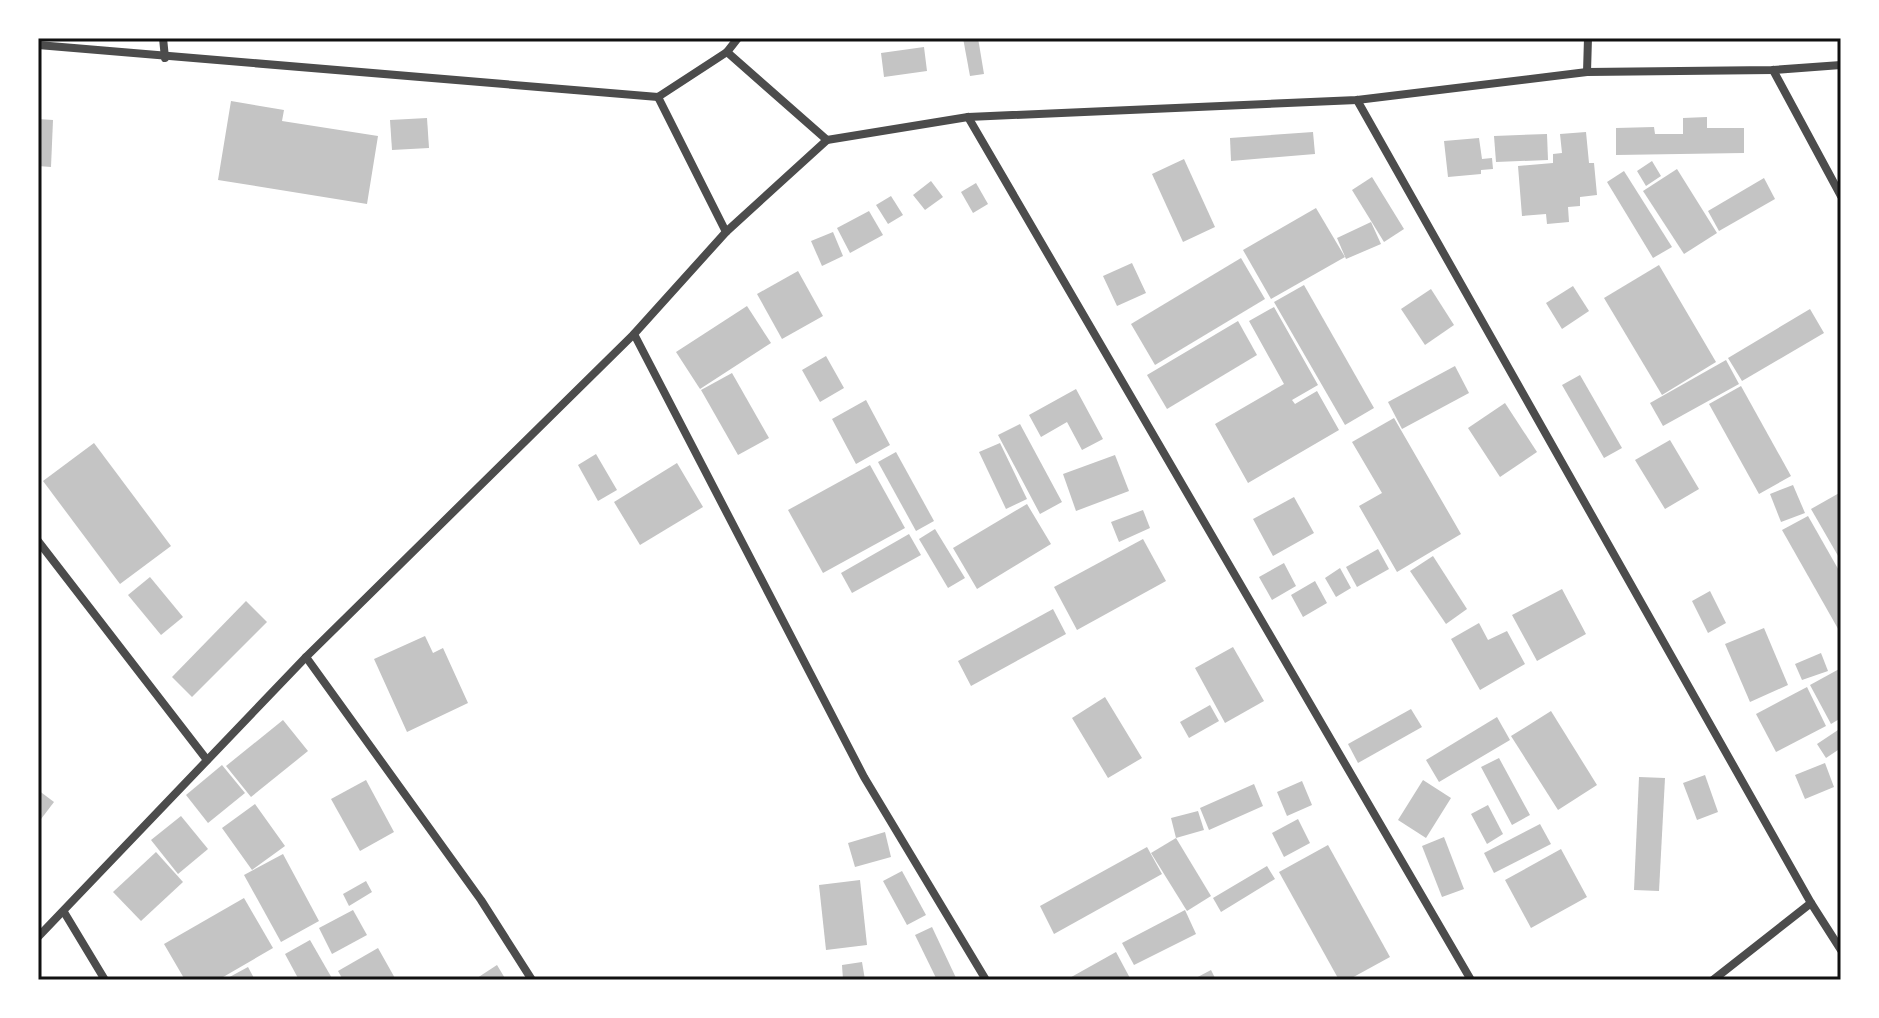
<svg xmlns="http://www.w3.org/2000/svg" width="1879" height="1018" viewBox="0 0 1879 1018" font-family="'Crimson Pro',serif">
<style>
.building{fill:#c4c4c4}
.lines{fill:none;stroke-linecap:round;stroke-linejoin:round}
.minor{stroke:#4c4c4c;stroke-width:8}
.neatline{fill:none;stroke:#111;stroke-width:3}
</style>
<rect width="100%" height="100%" fill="#fff"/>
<!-- building -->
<g class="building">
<path d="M963 38H978L984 74 970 76Z"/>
<path d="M924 47 927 71 884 77 881 53Z"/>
<path d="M231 101 284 110 282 121 378 136 367 204 218 180Z"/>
<path d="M1707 117V128H1744V153L1616 155V128L1654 127 1655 134H1683V118Z"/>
<path d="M427 118 429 148 392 150 390 120Z"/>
<path d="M38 119 53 120 51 167 38 166Z"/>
<path d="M1313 132 1315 154 1231 161 1230 138Z"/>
<path d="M1586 132 1589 163H1594L1597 195 1580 197V206L1568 207 1569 222 1547 224 1546 214 1522 216 1518 166 1553 163V154L1562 153 1560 134Z"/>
<path d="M1547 134 1548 160 1496 162 1494 136Z"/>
<path d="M1479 138 1482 159 1492 158 1493 169 1481 170V174L1448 177 1444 141Z"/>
<path d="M1184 159 1215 227 1183 242 1152 174Z"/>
<path d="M1652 161 1661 176 1646 186 1637 171Z"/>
<path d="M1677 169 1717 233 1684 254 1643 191Z"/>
<path d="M1624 171 1672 247 1653 258 1607 182Z"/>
<path d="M1372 177 1404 229 1384 242 1352 190Z"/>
<path d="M1764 178 1775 199 1719 231 1708 211Z"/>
<path d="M931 181 943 197 925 210 913 195Z"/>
<path d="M976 183 988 204 973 213 961 192Z"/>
<path d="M891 196 903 215 888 224 876 205Z"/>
<path d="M1316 208 1345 257 1271 299 1243 250Z"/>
<path d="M869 211 883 235 850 253 837 228Z"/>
<path d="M1371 222 1381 244 1346 259 1337 238Z"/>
<path d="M833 232 843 256 822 266 811 241Z"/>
<path d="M1241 258 1265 299 1155 365 1131 324Z"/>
<path d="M1132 263 1146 293 1117 306 1103 276Z"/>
<path d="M1659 265 1716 362 1662 395 1604 298Z"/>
<path d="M798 271 823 316 782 339 757 294Z"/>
<path d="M1304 285 1374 408 1345 425 1274 302Z"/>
<path d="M1573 286 1589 311 1562 329 1546 303Z"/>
<path d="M1431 289 1454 325 1425 345 1401 309Z"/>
<path d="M747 306 771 343 700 389 676 352Z"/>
<path d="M1274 307 1318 385 1292 400 1295 404 1317 391 1339 430 1248 483 1215 424 1284 384 1249 321Z"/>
<path d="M1810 309 1824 333 1742 381 1728 358Z"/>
<path d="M1238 321 1257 355 1167 409 1147 375Z"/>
<path d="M826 356 844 388 820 402 802 370Z"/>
<path d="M1726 360 1739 384 1663 426 1650 403Z"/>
<path d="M1455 366 1469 393 1402 429 1388 402Z"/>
<path d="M732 373 769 438 738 455 701 390Z"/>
<path d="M1580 375 1622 448 1604 458 1562 385Z"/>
<path d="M1741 386 1791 476 1759 494 1709 404Z"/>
<path d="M1076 389 1103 439 1082 450 1067 422 1041 437 1029 415Z"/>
<path d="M866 400 890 445 856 464 832 419Z"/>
<path d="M1505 403 1537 452 1500 477 1468 428Z"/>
<path d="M1394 418 1461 534 1397 572 1359 506 1382 493 1352 442Z"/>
<path d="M1020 424 1062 502 1040 514 998 435Z"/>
<path d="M1670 440 1699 489 1665 509 1635 460Z"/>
<path d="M94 443 171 546 120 584 43 481Z"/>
<path d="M1000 443 1027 499 1006 509 979 452Z"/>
<path d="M896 452 934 521 916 531 878 462Z"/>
<path d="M596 454 617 490 598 501 578 465Z"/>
<path d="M1115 455 1129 491 1076 511 1063 474Z"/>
<path d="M677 463 703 507 640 545 614 502Z"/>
<path d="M870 465 905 528 823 573 788 510Z"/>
<path d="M1793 485 1805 513 1781 522 1770 494Z"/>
<path d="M1841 492V561L1811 509Z"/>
<path d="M1294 497 1314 533 1273 556 1253 519Z"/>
<path d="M1027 504 1051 544 977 589 953 548Z"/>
<path d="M1143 510 1150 528 1119 542 1111 522Z"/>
<path d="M1808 516 1841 574V634L1782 530Z"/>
<path d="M935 529 965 578 948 588 919 539Z"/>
<path d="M909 534 921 555 852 593 841 573Z"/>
<path d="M1143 539 1166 581 1077 630 1054 587Z"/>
<path d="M1378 549 1389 569 1357 587 1346 567Z"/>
<path d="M1433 556 1467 609 1446 624 1410 571Z"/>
<path d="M1284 563 1296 586 1272 600 1259 577Z"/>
<path d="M1340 568 1351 588 1336 597 1325 578Z"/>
<path d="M150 577 183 617 161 635 128 595Z"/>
<path d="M1315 581 1327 603 1303 617 1291 595Z"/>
<path d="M1562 589 1586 634 1537 661 1512 615Z"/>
<path d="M1710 591 1726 623 1708 633 1692 601Z"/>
<path d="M246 601 267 622 192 697 172 677Z"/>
<path d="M1053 609 1066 634 971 686 958 661Z"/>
<path d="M1479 623 1488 640 1507 631 1525 664 1480 690 1451 639Z"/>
<path d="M1764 628 1788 685 1750 702 1725 644Z"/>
<path d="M425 636 433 653 443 648 468 703 407 732 374 659Z"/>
<path d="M1233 647 1264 701 1225 723 1195 668Z"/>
<path d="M1821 653 1828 671 1802 680 1795 664Z"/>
<path d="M1841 668V718L1831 724 1810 685Z"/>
<path d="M1807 687 1826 726 1776 752 1756 714Z"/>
<path d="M1105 697 1142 758 1108 778 1072 718Z"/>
<path d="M1210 705 1219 721 1189 738 1180 722Z"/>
<path d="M1411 709 1422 727 1358 763 1348 744Z"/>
<path d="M1551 711 1597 785 1558 810 1511 736Z"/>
<path d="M1497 717 1510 740 1439 782 1426 760Z"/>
<path d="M283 720 308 751 251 797 226 766Z"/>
<path d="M1841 728V748L1826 758 1817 744Z"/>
<path d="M1499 758 1530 815 1512 825 1481 767Z"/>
<path d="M1825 763 1834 787 1805 799 1795 775Z"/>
<path d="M222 765 245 793 208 823 186 795Z"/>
<path d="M1705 775 1718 812 1697 820 1683 783Z"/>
<path d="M1639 777 1665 778 1659 891 1634 890Z"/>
<path d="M366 780 394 832 360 851 331 799Z"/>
<path d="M1423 780 1451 798 1426 838 1398 820Z"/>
<path d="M1302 781 1312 805 1287 816 1277 792Z"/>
<path d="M1254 784 1263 806 1209 830 1200 808Z"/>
<path d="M38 790 54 802 38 823Z"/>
<path d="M255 804 285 846 252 870 222 828Z"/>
<path d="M1488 805 1503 834 1487 844 1471 814Z"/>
<path d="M1198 811 1204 830 1176 838 1171 818Z"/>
<path d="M181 816 208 849 178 874 151 840Z"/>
<path d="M1298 819 1310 843 1284 857 1272 833Z"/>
<path d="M1540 824 1551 844 1494 873 1484 853Z"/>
<path d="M885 832 891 857 855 867 848 843Z"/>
<path d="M1444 837 1464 889 1442 897 1422 846Z"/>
<path d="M1176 838 1211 896 1187 911 1151 853Z"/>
<path d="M1328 845 1390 957 1348 980H1339L1279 872Z"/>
<path d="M1147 847 1162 874 1054 934 1040 906Z"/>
<path d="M1561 849 1587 897 1531 928 1505 880Z"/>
<path d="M156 852 183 882 141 921 113 892Z"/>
<path d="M283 854 319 921 281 942 244 875Z"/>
<path d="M1267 866 1275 879 1221 912 1213 898Z"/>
<path d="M902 871 926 915 907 925 883 881Z"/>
<path d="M860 880 867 945 826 950 819 885Z"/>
<path d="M366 881 372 892 349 906 343 894Z"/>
<path d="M244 898 273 948 218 980H185L164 944Z"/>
<path d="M353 910 367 935 332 954 319 928Z"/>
<path d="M1185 910 1196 934 1134 965 1122 943Z"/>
<path d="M932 927 957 980H937L915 935Z"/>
<path d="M310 940 333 980H299L285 954Z"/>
<path d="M378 948 396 980H343L338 971Z"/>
<path d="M1116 952 1131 980H1066Z"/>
<path d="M862 962 865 980H843L842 965Z"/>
<path d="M497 965 506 980H474Z"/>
<path d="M248 967 255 980H224Z"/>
<path d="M1211 970 1216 980H1192Z"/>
</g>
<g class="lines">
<!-- minor -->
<g class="minor">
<path d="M163 38 165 58"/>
<path d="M38 45 658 97 727 52 738 38"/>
<path d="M727 52 827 140"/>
<path d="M1773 70 1841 196"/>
<path d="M1587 72 1588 38"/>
<path d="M658 97 726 232"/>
<path d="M1357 100 1811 903 1841 950"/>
<path d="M968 117 1471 980"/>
<path d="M634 334 864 777 986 980"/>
<path d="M38 541 207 760"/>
<path d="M306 657 481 900 532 980"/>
<path d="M64 912 105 980"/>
<path d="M38 937 306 657 634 334 726 232 827 140 968 117 1357 100 1587 72 1773 70 1841 65"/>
<path d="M1713 980 1811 903"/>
</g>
</g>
<!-- border -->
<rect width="1879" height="1018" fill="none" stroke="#ffffff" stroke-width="80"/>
<rect x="40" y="40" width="1799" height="938" class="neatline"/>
</svg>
